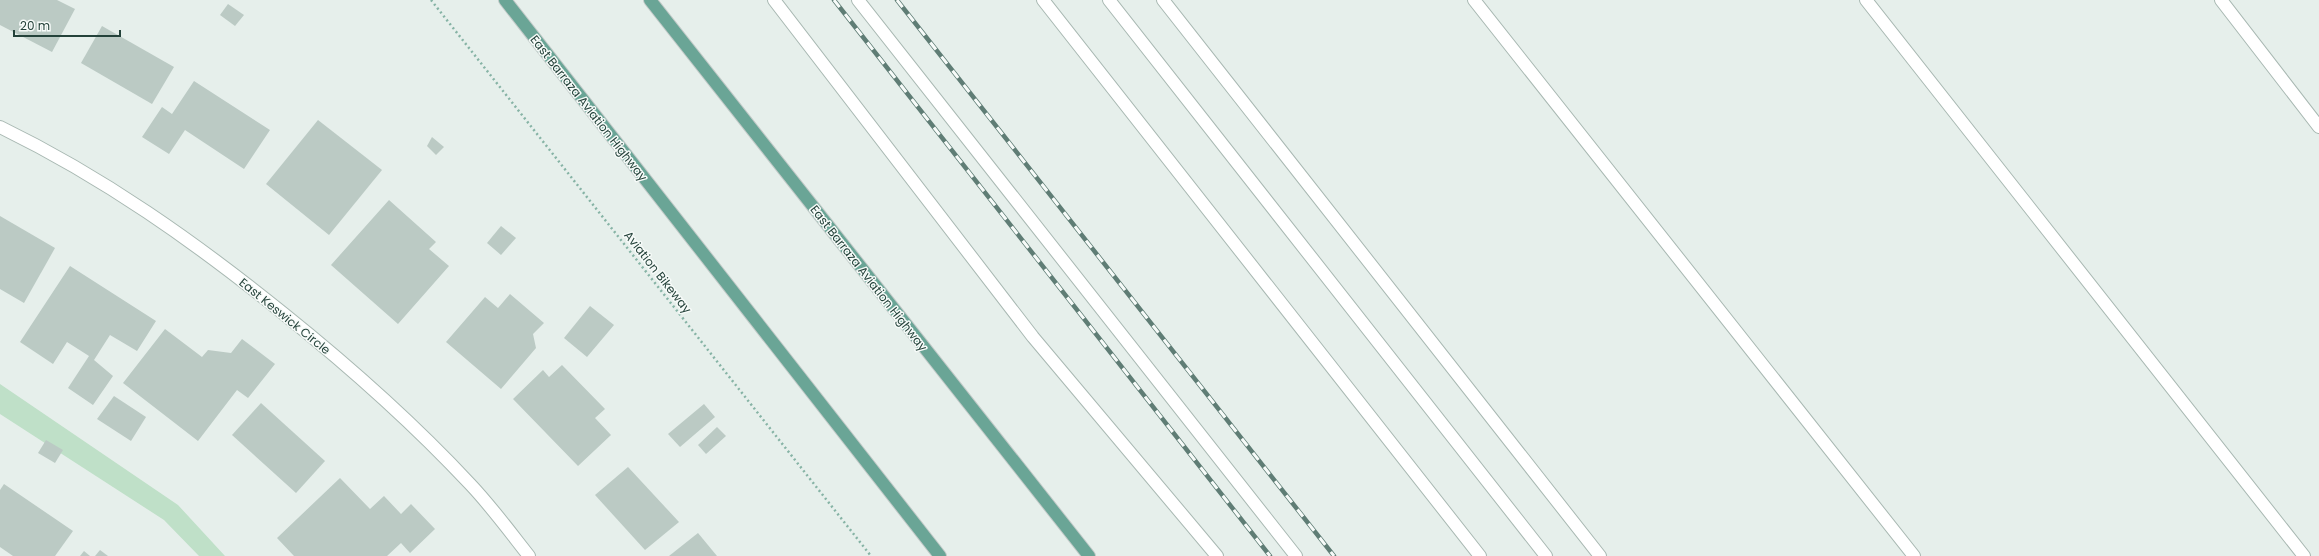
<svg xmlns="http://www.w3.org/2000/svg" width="2319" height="556" viewBox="0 0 2319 556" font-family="Poppins,sans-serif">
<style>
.green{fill:#bfe0c8}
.building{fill:#bbcac4}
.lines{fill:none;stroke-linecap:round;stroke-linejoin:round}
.minor-casing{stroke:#a8b8b2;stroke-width:14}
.major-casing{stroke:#c2cac8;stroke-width:14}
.path{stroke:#86b3a5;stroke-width:2.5;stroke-dasharray:2 3;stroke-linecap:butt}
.minor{stroke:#fff;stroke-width:12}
.major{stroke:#6aa596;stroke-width:12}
.rail-casing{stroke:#5f7d75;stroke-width:4.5}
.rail{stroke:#f7fbf9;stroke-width:3;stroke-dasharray:9;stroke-linecap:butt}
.labels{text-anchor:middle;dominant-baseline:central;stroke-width:3;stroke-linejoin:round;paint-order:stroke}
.street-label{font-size:12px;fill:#24423a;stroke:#f7fbf9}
</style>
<rect width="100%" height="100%" fill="#e6efeb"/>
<!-- green -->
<path class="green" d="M0 384 178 505 225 556H199L164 520 0 414Z"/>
<!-- building -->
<g class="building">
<path d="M0 0H57L75 9 52 52 0 25Z"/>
<path d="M228 4 244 15 235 26 220 15Z"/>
<path d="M102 26 174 67 152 104 81 63Z"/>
<path d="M194 81 270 130 244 169 185 130 169 154 142 137 162 107 172 114Z"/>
<path d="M318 120 382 170 329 235 266 184Z"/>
<path d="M432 137 444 147 436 155 427 146Z"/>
<path d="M389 200 436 242 429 249 449 266 398 324 331 265Z"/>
<path d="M0 216 55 248 24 303 0 289Z"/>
<path d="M501 226 516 238 501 255 487 243Z"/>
<path d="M70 266 156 321 137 351 110 335 94 360 113 376 93 405 68 388 89 356 67 342 53 364 20 342Z"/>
<path d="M510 294 544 323 533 334 536 348 501 389 446 342 485 297 498 308Z"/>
<path d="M590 306 614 325 587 357 564 338Z"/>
<path d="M165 329 202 357 208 350 231 353 242 339 275 364 248 398 237 390 198 441 123 383Z"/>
<path d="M562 365 605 409 595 418 611 435 578 466 513 399 543 370 549 377Z"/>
<path d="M114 396 146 417 131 441 97 419Z"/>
<path d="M261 403 325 461 296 493 232 435Z"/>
<path d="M704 404 715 417 680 447 668 434Z"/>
<path d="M717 427 726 436 706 454 698 445Z"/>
<path d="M46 440 63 450 55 463 38 453Z"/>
<path d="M628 467 679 522 645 550 595 495Z"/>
<path d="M340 478 370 509 384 496 401 514 411 504 435 529 410 553 401 543 387 556H294L277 538Z"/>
<path d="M4 484 73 531 55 556H13L0 547V490Z"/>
<path d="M698 533 717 556H669Z"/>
<path d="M100 550 108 556H95Z"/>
<path d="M84 551 90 556H80Z"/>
</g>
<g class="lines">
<defs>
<g id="minor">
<path d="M774 0 1033 337 1217 556"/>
<path d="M858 0 1296 556"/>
<path d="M1043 0 1480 556"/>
<path d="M1109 0 1546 556"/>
<path d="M1163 0 1600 556"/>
<path d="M1474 0 1914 556"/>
<path d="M1866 0 2304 556"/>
<path d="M2221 0 2319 127"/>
<path d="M0 127C103 177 195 242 284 314 350 367 413 423 470 484 491 506 510 532 529 556"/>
</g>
<g id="major">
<path d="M505 0 940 556"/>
<path d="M650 0 1089 556"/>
</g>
</defs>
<!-- minor casing -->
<use href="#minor" class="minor-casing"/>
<!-- major casing -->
<use href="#major" class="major-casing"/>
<!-- path -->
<path class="path" d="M431 0 871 556"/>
<!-- minor -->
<use href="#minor" class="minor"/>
<!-- major -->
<use href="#major" class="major"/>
<defs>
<g id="rail">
<path d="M834 0 1270 556"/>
<path d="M897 0 1334 556"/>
</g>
</defs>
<!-- rail casing -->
<use href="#rail" class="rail-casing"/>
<!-- rail -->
<use href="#rail" class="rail"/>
</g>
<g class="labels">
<!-- street labels -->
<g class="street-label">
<text transform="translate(589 108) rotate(52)">East Barraza Aviation Highway</text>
<text transform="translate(658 272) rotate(52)">Aviation Bikeway</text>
<text transform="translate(869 278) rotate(52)">East Barraza Aviation Highway</text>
<text transform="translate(285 316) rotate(39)">East Keswick Circle</text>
</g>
</g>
<!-- scale -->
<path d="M14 30v6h106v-6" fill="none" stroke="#24423a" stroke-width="2"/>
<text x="20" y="30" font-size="12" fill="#24423a" stroke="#f7fbf9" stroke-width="3" paint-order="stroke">20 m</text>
</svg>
